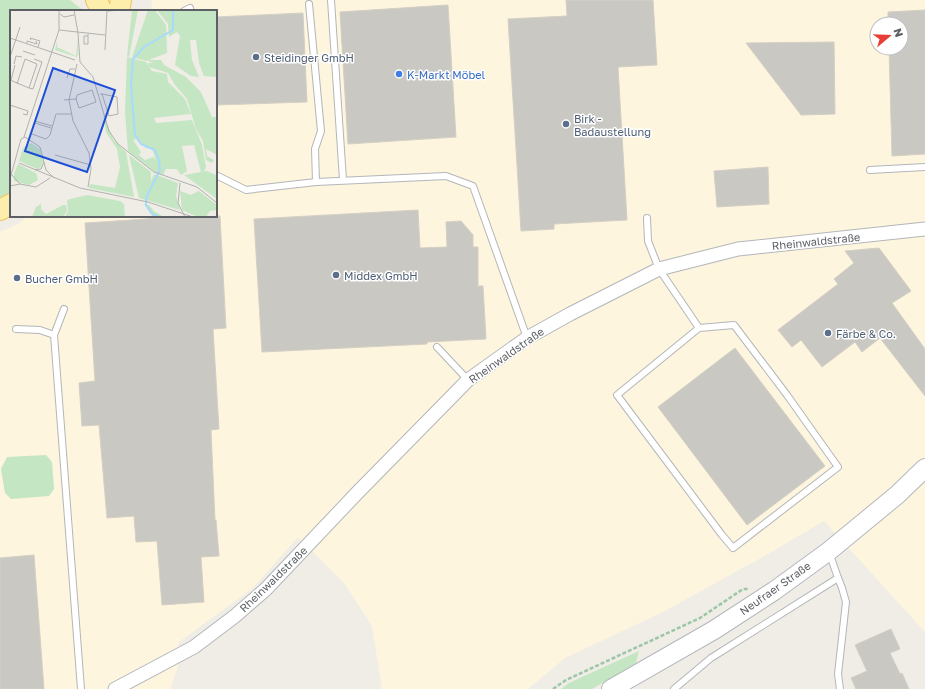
<svg xmlns="http://www.w3.org/2000/svg" width="925" height="689" viewBox="0 0 925 689" font-family="'Golos Text',sans-serif">
<style>
.commercial{fill:#fdf5dd;fill-rule:evenodd}
.green{fill:#c4e6c3}
.building{fill:#cac8c3;stroke:#d4cfc4}
.lines{fill:none;stroke-linecap:round;stroke-linejoin:round}
.lane-casing{stroke:#b3b6ba;stroke-width:8}
.street-casing{stroke:#b3b6ba;stroke-width:15}
.secondary-casing{stroke:#b4b8bd;stroke-width:20}
.primary-casing{stroke:#efc35f;stroke-width:22}
.path{stroke:#9cc7a7;stroke-width:2.5;stroke-dasharray:4 2;stroke-linecap:butt}
.lane{stroke:#fff;stroke-width:6}
.street{stroke:#fff;stroke-width:13}
.secondary{stroke:#fff;stroke-width:18}
.primary{stroke:#feeeac;stroke-width:20}
.service-dot{fill:#5c6f8a;stroke:#fff;stroke-width:1.5}
.shop-dot{fill:#3f7fe0;stroke:#fff;stroke-width:1.5}
.labels{text-anchor:middle;dominant-baseline:central;stroke-width:3;stroke-linejoin:round;paint-order:stroke}
.service-label{font-size:11px;fill:#4e5e75;stroke:#fff;text-anchor:start}
.shop-label{font-size:11px;fill:#366cbe;stroke:#fff;text-anchor:start}
.street-label{font-size:11px;fill:#5d6166;stroke:#fff}
.inset-river{fill:none;stroke:#a7dbfe;stroke-width:2}
.inset-road{fill:none;stroke:#b1b1af;stroke-width:1}
.view{fill:#1d4ed8;fill-opacity:0.15;stroke:#1d4ed8;stroke-width:2}
.inset-edge{fill:none;stroke:#5d6166;stroke-width:2}
</style>
<rect width="100%" height="100%" fill="#efede6"/>
<!-- commercial -->
<path class="commercial" d="M152 0H925V632L824 521 761 558 663 612 565 658 528 689H382L372 626 344 583 298 537 253 588 179 642 178 667 170 689H0V232L18 224 28 216H216V11H151ZM877 24H901V48H877Z"/>
<!-- green -->
<g class="green">
<path d="M0 0H70L84 11H11V193L0 199Z"/>
<path d="M46 455 52 462 54 489 49 496 11 499 5 493 1 469 7 457Z"/>
<path d="M639 651 636 663 592 689H561L569 683Z"/>
</g>
<!-- building -->
<g class="building">
<path d="M566 0H653L657 65 618 67 627 220 554 224V229L521 231 508 19 567 16Z"/>
<path d="M448 5 456 137 348 144 340 12Z"/>
<path d="M925 10V154L892 156 889 48H901V24H888V12Z"/>
<path d="M303 13 307 102 216 105V17Z"/>
<path d="M834 42 835 114 801 115 746 43Z"/>
<path d="M768 167 769 204 717 207 714 171Z"/>
<path d="M418 210 420 248 447 247 446 222 461 221 473 235V247H478V286H483L486 339 427 342V344L262 352 254 219Z"/>
<path d="M191 216H220L226 328 213 329 219 429 211 430 215 520H216L219 556 201 557 204 602 162 605 157 541 136 542 134 516 107 518 99 425 82 426 79 383 95 381 85 223Z"/>
<path d="M879 248 911 291 892 303 925 349V396L880 338 862 352 855 342 822 367 801 340 792 347 778 330 838 284 834 279 854 263 845 251Z"/>
<path d="M735 348 825 466 747 525 658 407Z"/>
<path d="M34 555 44 689H0V558Z"/>
<path d="M891 629 900 649 890 653 900 674 902 673 909 689H856L851 678 867 671 855 645Z"/>
</g>
<g class="lines">
<defs>
<g id="lane">
<path d="M331 0 343 180"/>
<path d="M309 4 321 131 315 149 316 182"/>
<path d="M184 11 190 8"/>
<path d="M870 170 925 167"/>
<path d="M216 175 246 190 316 182 446 176 473 186 527 338"/>
<path d="M647 218 648 241 659 269 699 328 617 395 722 535 733 548 838 467 787 395 734 325 699 328"/>
<path d="M64 309 54 335 81 689"/>
<path d="M16 329 40 330 54 335"/>
<path d="M437 347 468 380"/>
<path d="M838 578 842 588 846 602 838 674 840 689"/>
<path d="M674 689 711 658 838 578 829 552"/>
</g>
<path id="street" d="M115 689 194 647 235 616 266 589 358 492 468 380 527 338 570 314 659 269 738 249 925 229"/>
<path id="secondary" d="M611 689 714 630 774 591 829 551 897 495 925 468"/>
<g id="primary">
<path d="M96 0 102 11"/>
<path d="M119 11 121 0"/>
<path d="M0 210 11 204"/>
</g>
</defs>
<!-- lane casing -->
<use href="#lane" class="lane-casing"/>
<!-- street casing -->
<use href="#street" class="street-casing"/>
<!-- secondary casing -->
<use href="#secondary" class="secondary-casing"/>
<!-- primary casing -->
<use href="#primary" class="primary-casing"/>
<!-- path -->
<path class="path" d="M553 689 566 680 700 618 743 589H748"/>
<!-- lane -->
<use href="#lane" class="lane"/>
<!-- street -->
<use href="#street" class="street"/>
<!-- secondary -->
<use href="#secondary" class="secondary"/>
<!-- primary -->
<use href="#primary" class="primary"/>
</g>
<!-- markers -->
<g class="service-dot">
<circle cx="256" cy="57" r="4"/>
<circle cx="566" cy="124" r="4"/>
<circle cx="336" cy="275" r="4"/>
<circle cx="17" cy="278" r="4"/>
<circle cx="828" cy="333" r="4"/>
</g>
<circle class="shop-dot" cx="399" cy="74" r="4"/>
<g class="labels">
<!-- service labels -->
<g class="service-label">
<text x="264" y="57">Steidinger GmbH</text>
<text x="574" y="118">Birk -<tspan x="574" dy="13">Badaustellung</tspan></text>
<text x="344" y="275">Middex GmbH</text>
<text x="25" y="278">Bucher GmbH</text>
<text x="836" y="333">Färbe &amp; Co.</text>
</g>
<!-- shop labels -->
<g class="shop-label">
<text x="407" y="74">K-Markt Möbel</text>
</g>
<!-- street labels -->
<g class="street-label">
<text transform="translate(816 241) rotate(-6)">Rheinwaldstraße</text>
<text transform="translate(506 355) rotate(-35)">Rheinwaldstraße</text>
<text transform="translate(273 579) rotate(-44)">Rheinwaldstraße</text>
<text transform="translate(775 588) rotate(-35)">Neufraer Straße</text>
</g>
</g>
<!-- overview -->
<g transform="translate(10 10)">
<rect width="207" height="207" fill="#efede6"/>
<path d="M122 0H128L119 47 117 46ZM138 0H145L156 15 157 43 136 51 122 47ZM147 0H207V67L194 66 189 53 186 30H180L182 50 189 67 181 66 165 55 170 26 167 22 159 27 158 14ZM68 28V44L67 47 45 40 47 31V37L66 46ZM117 47 136 52 142 61 157 64 158 72 175 89 181 104 144 108 146 113 182 110 192 135 196 157 194 162H191L184 135 172 136 177 161 171 165 167 159H156L153 165 145 162 118 141 115 102ZM126 129 136 138 142 139 146 150 143 147 135 150 129 145 131 142 123 130ZM139 50H151L154 55 176 67 191 82 202 107H206L207 104V145L196 139 197 146 204 150 202 153 196 150 193 131 186 119 177 89 165 75 158 63 139 57 138 53H143L138 51ZM93 104 103 129 116 142 124 187 79 178 80 174 105 178 110 157 107 139 96 122ZM21 133 30 139 33 151 31 157 27 159 9 151 13 138ZM119 145 141 162V171L144 164 168 173 166 186 170 200 129 188ZM8 154 26 163 28 170 19 175 4 171V164ZM197 161 206 165 207 189 174 165ZM170 181 181 185 189 181 207 195V200L200 201 196 207H188L172 200ZM77 185 110 191 114 194 115 207H55L58 201 57 190ZM31 194V199L36 204 53 195H56L57 201 53 207H22L26 197ZM134 194 139 195 144 201 154 207H143Z" fill="#c4e6c3" fill-rule="evenodd"/>
<path class="inset-river" d="M149 207 142 204 136 195V188L150 160 149 151 145 140 131 134 125 125 121 76 123 49 134 37 163 20V0"/>
<path class="inset-road" d="M64 0 68 23 70 52M98 1 113 0M50 4 54 7 64 5M49 20 95 25M78 26H74V34H78V24M0 28 65 50M21 30 20 28 30 31 28 37M17 33V31L27 34 26 31M95 40 97 0M13 41 25 45M0 47 10 17M70 52 83 67 99 121 108 134 144 162 187 177 207 193M4 54 6 46 12 47M67 54 59 90 63 111 79 143 81 159 78 177M57 68 60 59H65M0 70 19 78M1 70 5 55M7 74 15 49 27 54 19 78 23 79 32 52 24 49M90 84H92L99 106 108 104 107 87 92 84M54 90 66 89 69 98 86 92 82 80 67 85 66 89M0 95 18 101 17 105 13 104M25 111 42 116M25 113 41 118M22 124 36 129 40 125 46 104H61M14 127 49 20V0M45 145 81 155M9 153 70 178 138 192 183 207M25 160 31 159 34 152M2 165 10 174M0 169 11 129 15 127 30 137 36 160 44 168M170 173 168 193 175 207M0 176 10 174 26 177 40 168"/>
<path class="view" d="M43 58 105 80 77 162 15 141Z"/>
<rect width="207" height="207" class="inset-edge"/>
</g>
<!-- north arrow -->
<g transform="translate(889 36) rotate(71)"><circle r="19" fill="#ffffff" stroke="#bec0c2"/>
<path d="M0-3L7 15L0 10L-7 15Z" fill="#e73d34"/>
<text y="-6" font-size="11" font-weight="bold" text-anchor="middle" fill="#5d6166">N</text>
</g>
</svg>
